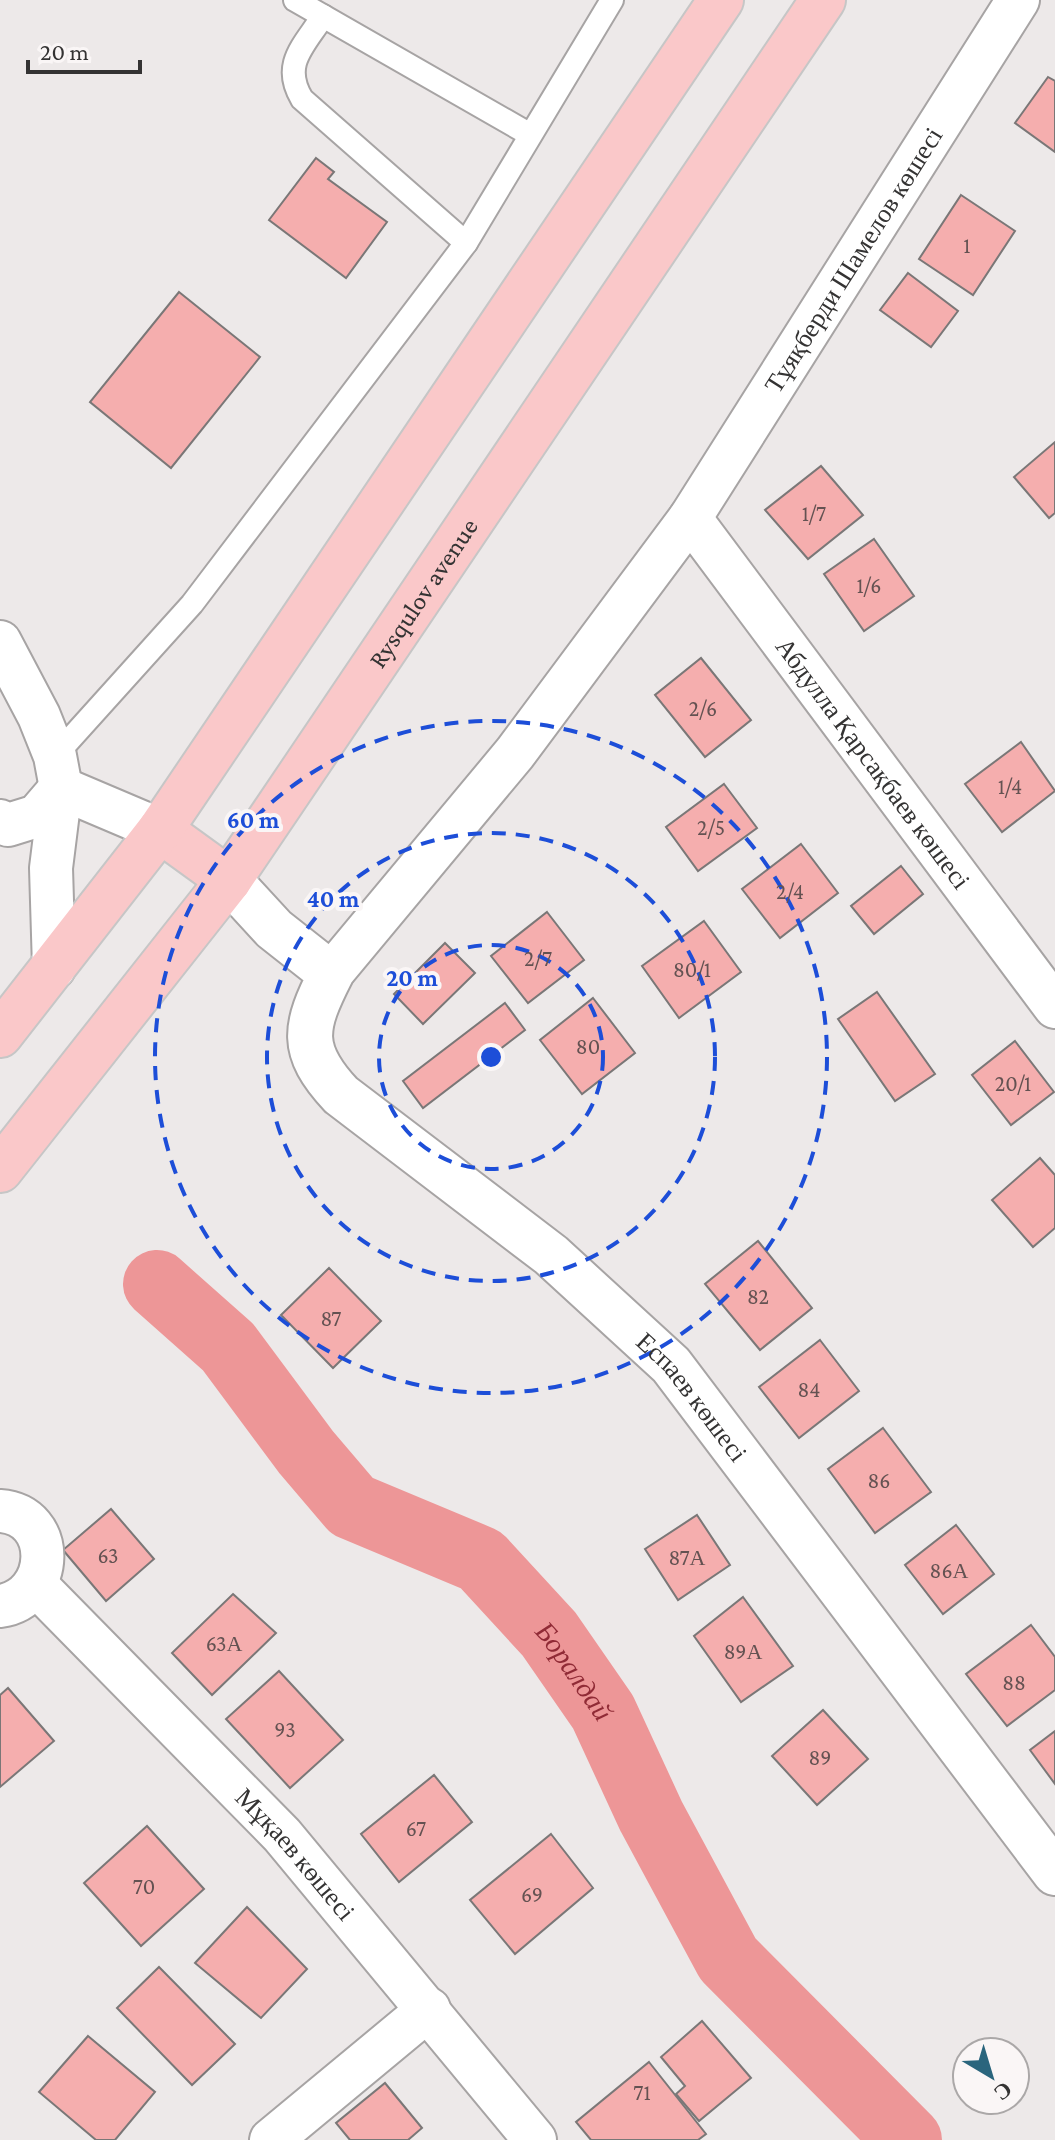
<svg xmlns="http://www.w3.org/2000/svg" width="1055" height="2140" viewBox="0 0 1055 2140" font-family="'Crimson Pro',serif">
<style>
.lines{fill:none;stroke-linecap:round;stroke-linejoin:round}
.river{stroke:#ed9697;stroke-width:68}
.building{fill:#f5aeae;stroke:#7a7777;stroke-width:2}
.service-casing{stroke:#a7a4a4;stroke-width:26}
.minor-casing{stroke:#a7a4a4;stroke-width:46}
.tertiary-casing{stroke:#a7a4a4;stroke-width:48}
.primary-casing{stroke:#c6c6c6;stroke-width:48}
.service{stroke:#fff;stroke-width:22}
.minor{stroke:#fff;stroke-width:42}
.tertiary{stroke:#fff;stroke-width:44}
.primary{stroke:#fac8c9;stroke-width:44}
.ring{fill:none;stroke:#1d4ed8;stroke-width:4;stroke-dasharray:14 10}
.labels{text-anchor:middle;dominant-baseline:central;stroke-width:8;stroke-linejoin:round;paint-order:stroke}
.number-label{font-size:22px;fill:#645252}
.street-label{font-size:26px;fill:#343333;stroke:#faf6f6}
.water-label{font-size:28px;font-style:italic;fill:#902b36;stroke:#faf6f6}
.centre{fill:#1d4ed8;stroke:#faf6f6;stroke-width:4}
.ring-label{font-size:24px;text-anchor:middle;font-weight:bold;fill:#1d4ed8;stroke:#faf6f6;stroke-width:8;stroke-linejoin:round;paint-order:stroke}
</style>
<rect width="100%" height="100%" fill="#ede9e9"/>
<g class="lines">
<!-- river -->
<path class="river" id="s1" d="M157 1284 228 1347 306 1452 352 1506 481 1560 549 1634 603 1712 651 1816 728 1959 908 2140"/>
</g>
<!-- building -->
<g class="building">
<path d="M1048 77 1055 81V152L1015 123Z"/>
<path d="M316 158 334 172 328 179 387 222 346 278 269 220Z"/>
<path d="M961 195 1015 231 973 295 919 259Z"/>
<path d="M908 273 958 311 931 347 880 310Z"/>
<path d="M179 292 260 357 171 468 90 402Z"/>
<path d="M1055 442V513L1049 518 1014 477Z"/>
<path d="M821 466 863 515 808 559 765 510Z"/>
<path d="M874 539 914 596 864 631 824 574Z"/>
<path d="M701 658 751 720 705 757 655 695Z"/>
<path d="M1021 742 1055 791 1002 832 965 784Z"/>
<path d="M724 784 757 828 698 871 666 827Z"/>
<path d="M801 844 838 893 780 938 742 889Z"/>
<path d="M901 866 923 894 874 934 851 906Z"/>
<path d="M547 912 584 960 528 1003 491 956Z"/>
<path d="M704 921 741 972 679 1018 642 966Z"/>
<path d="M445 943 475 973 423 1024 394 994Z"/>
<path d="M877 992 935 1074 895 1101 838 1019Z"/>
<path d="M593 998 635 1053 582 1094 540 1040Z"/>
<path d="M505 1003 525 1030 423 1108 403 1081Z"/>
<path d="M1015 1041 1054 1092 1011 1125 972 1075Z"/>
<path d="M1040 1158 1055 1175V1228L1033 1247 992 1200Z"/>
<path d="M758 1241 812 1308 760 1350 705 1284Z"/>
<path d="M329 1268 381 1321 333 1368 281 1315Z"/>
<path d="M820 1340 859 1391 799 1438 759 1387Z"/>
<path d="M883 1428 931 1492 875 1533 828 1469Z"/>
<path d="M111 1509 154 1559 106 1601 63 1550Z"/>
<path d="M697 1515 730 1565 678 1600 645 1549Z"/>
<path d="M956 1525 994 1574 943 1614 905 1565Z"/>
<path d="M233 1594 276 1633 212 1695 172 1653Z"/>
<path d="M743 1597 793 1666 741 1702 694 1636Z"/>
<path d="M1031 1625 1055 1657V1690L1007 1726 966 1674Z"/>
<path d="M279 1671 343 1740 290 1788 226 1719Z"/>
<path d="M8 1688 54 1741 0 1787V1695Z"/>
<path d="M823 1710 868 1759 817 1805 772 1756Z"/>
<path d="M1055 1731V1784L1030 1750Z"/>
<path d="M434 1775 472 1822 399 1882 361 1834Z"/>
<path d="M147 1826 204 1889 141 1946 84 1883Z"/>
<path d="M551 1834 593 1888 515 1954 470 1900Z"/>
<path d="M247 1907 307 1969 261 2018 195 1963Z"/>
<path d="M159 1967 235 2044 192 2085 117 2008Z"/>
<path d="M702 2021 751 2078 699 2121 676 2094 685 2086 661 2057Z"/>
<path d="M88 2036 155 2092 115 2140H96L39 2092Z"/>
<path d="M649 2062 706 2134 698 2140H591L576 2122Z"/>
<path d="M385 2083 422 2128 408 2140H350L336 2123Z"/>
</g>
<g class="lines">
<defs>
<g id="service">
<path d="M295 0 529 134"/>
<path d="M323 16C304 46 281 64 302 99L466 243"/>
<path d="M55 756 192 604 466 243 612 0"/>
</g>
<g id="minor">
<path id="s2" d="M690 518 1055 1007"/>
<path d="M0 642 39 716 55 756 61 788 51 868 54 968"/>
<path d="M61 788 160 830"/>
<path d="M0 821 8 825 37 816 61 788"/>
<path id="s3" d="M331 974 515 753 690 518 1018 0"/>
<path d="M0 1511C58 1515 55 1598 0 1606"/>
<path id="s4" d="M36 1585 282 1835 535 2140"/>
<path d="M271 2140 429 2009"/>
</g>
<g id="tertiary">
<path id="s5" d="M229 880 274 929 331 974C304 1027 299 1050 341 1095L551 1255 671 1365 1055 1873"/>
</g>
<g id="primary">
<path d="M160 830 229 880"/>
<path d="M0 1035 160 830 721 0"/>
<path id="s6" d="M0 1170 229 880 823 0"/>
</g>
</defs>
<!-- service casing -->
<use href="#service" class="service-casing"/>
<!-- minor casing -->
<use href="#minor" class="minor-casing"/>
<!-- tertiary casing -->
<use href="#tertiary" class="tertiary-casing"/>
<!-- primary casing -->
<use href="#primary" class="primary-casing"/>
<!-- service -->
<use href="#service" class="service"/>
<!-- minor -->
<use href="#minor" class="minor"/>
<!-- tertiary -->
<use href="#tertiary" class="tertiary"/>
<!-- primary -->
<use href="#primary" class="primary"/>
</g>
<!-- distance rings -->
<g class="ring">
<circle cx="491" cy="1057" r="112"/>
<circle cx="491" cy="1057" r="224"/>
<circle cx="491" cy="1057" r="336"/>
</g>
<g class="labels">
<!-- number labels -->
<g class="number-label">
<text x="967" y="245">1</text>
<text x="814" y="513">1/7</text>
<text x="869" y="585">1/6</text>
<text x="703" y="708">2/6</text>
<text x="1010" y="786">1/4</text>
<text x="711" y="827">2/5</text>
<text x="790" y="891">2/4</text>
<text x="538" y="958">2/7</text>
<text x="692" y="969">80/1</text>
<text x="588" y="1046">80</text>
<text x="1013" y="1083">20/1</text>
<text x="758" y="1296">82</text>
<text x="331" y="1318">87</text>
<text x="809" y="1389">84</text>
<text x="879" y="1480">86</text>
<text x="108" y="1555">63</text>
<text x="687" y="1557">87А</text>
<text x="949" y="1570">86А</text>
<text x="224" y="1643">63А</text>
<text x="743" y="1651">89А</text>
<text x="1014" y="1682">88</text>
<text x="285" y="1729">93</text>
<text x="820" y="1757">89</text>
<text x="416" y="1828">67</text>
<text x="144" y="1886">70</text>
<text x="532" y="1894">69</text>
<text x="642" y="2092">71</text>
</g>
<!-- street labels -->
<g class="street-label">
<text stroke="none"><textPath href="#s3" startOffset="886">Тұяқберди Шамелов көшесі</textPath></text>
<text stroke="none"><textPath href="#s6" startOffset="716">Rysqulov avenue</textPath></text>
<text stroke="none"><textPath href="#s2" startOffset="306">Абдулла Қарсақбаев көшесі</textPath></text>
<text stroke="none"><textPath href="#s5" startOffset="738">Еспаев көшесі</textPath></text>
<text stroke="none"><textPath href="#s4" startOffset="374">Мұқаев көшесі</textPath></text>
</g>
<!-- water labels -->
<g class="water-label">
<text stroke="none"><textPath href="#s1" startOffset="582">Боралдай</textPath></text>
</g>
</g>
<circle cx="491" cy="1057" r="12" class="centre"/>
<g class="ring-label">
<text x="253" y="828">60 m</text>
<text x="333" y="907">40 m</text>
<text x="412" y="986">20 m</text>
</g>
<!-- north arrow -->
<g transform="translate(991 2076) rotate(142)"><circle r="38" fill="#faf6f6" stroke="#aba8a8" stroke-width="2"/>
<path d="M0-6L14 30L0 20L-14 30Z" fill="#2a657d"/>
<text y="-12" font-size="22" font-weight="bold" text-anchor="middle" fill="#343333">С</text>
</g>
<!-- scale -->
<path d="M28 60v12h112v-12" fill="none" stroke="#343333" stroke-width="4"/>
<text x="40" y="60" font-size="24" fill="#343333" stroke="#faf6f6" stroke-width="6" paint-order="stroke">20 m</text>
</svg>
